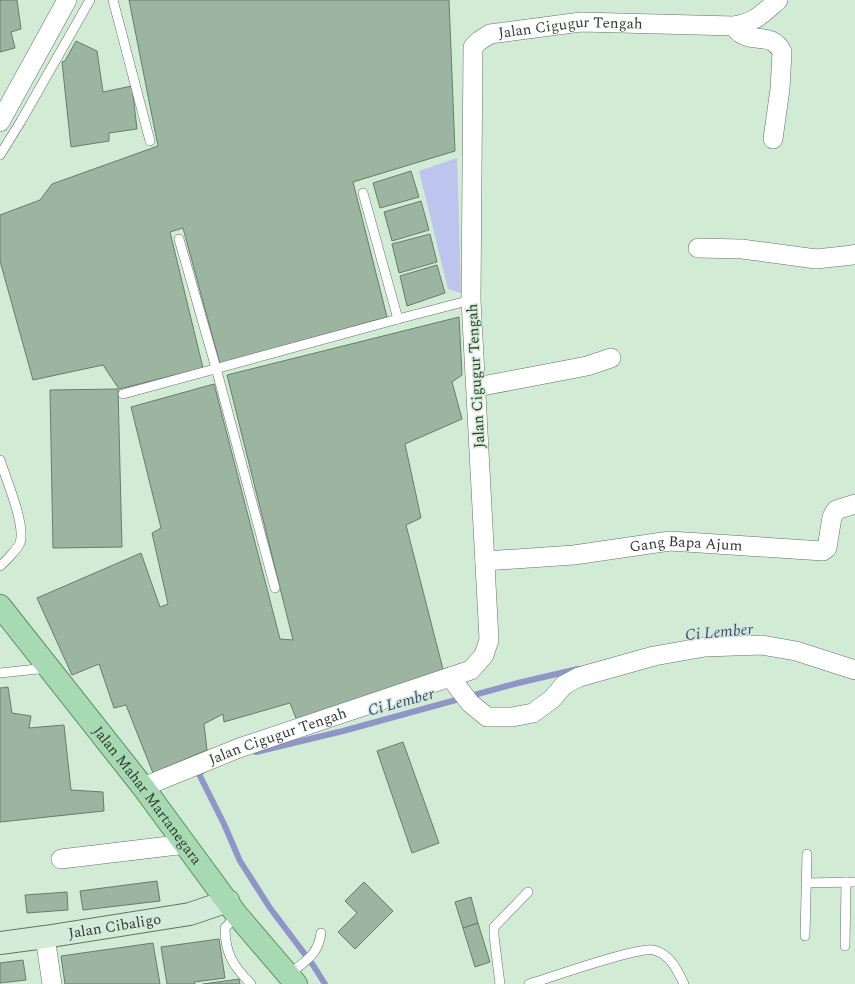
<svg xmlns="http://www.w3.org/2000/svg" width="855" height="984" viewBox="0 0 855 984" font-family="Spectral,serif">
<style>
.green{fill:#bdc4ed}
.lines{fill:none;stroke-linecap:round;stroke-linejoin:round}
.stream{stroke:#8e96c9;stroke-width:6}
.building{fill:#9cb5a0;stroke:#667d6a}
.service-casing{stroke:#5e7562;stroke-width:10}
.minor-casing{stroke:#5e7562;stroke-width:20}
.secondary-casing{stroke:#5e7562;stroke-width:24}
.primary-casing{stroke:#589164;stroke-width:24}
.service{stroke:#fff;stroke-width:9}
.minor{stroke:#fff;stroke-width:19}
.secondary{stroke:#d3ecd9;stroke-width:22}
.primary{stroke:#a7d9b2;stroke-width:22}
.labels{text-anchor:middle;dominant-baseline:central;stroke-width:3;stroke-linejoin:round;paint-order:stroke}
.street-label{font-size:15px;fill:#313b32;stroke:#d1ebd5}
.water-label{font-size:16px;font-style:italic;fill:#404586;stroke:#d1ebd5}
</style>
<rect width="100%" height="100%" fill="#d1ebd5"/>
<!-- green -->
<path class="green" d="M457 158 461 293 448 289 419 171Z"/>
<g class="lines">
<!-- stream -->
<g class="stream">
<path d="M256 752 343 731 518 683 578 669"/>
<path d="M205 769 199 774 224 824 240 861 270 908 313 965 325 984"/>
</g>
</g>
<!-- building -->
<g class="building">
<path d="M0 0H17L21 29 11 32 15 48 0 52Z"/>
<path d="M129 0H449L455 151 353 182 387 317 220 364 183 228 170 232 203 368 119 389 103 365 33 380 0 261V215L40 200 52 184 158 146Z"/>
<path d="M76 41 97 51 103 92 132 86 137 129 109 133V141L71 147 62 62 65 61Z"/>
<path d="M411 171 419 197 380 208 373 183Z"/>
<path d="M421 201 429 230 392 241 384 212Z"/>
<path d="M430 234 437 262 399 273 392 244Z"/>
<path d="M437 265 445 293 407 306 400 276Z"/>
<path d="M459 317 462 375 452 382 462 419 405 444 421 518 406 525 445 677 299 726 290 703 224 722 223 714 204 724 207 750 153 773 126 705 114 708 99 664 72 675 37 598 141 553 160 607 168 604 152 533 161 528 131 407 214 384 280 639 293 640 227 375Z"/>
<path d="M118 389 122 547 53 548 50 390Z"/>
<path d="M8 687 12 713 31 716 29 728 64 725 71 790 103 792 104 811 0 822V688Z"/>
<path d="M403 742 439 843 412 853 377 751Z"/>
<path d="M157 881 160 901 83 910 80 891Z"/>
<path d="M364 882 393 911 355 949 338 932 357 913 345 901Z"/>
<path d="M67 892 68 910 27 913 25 895Z"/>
<path d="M471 897 478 923 463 928 455 902Z"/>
<path d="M478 923 490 962 475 967 463 928Z"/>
<path d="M219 939 225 978 194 982 195 984H167L161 947Z"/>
<path d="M153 943 160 984H65L61 956Z"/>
<path d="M23 960 26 980 0 983V963Z"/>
<path d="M239 979 240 984H203Z"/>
</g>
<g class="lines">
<defs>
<g id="service">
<path d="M113 0 150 141"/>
<path d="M0 155 21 121 90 0"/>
<path d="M363 193 398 319"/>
<path d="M179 239 216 368 275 588"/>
<path d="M123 394 398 319 471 300"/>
<path d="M0 460C6 479 26 525 20 543 18 548 5 562 0 566"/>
<path d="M0 673 47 668"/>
<path d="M806 883 855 882"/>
<path d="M237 915 225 928C225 953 233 966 251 984"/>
<path d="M805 936 807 854"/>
<path d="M845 946 846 882"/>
<path d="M289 975C304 961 318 956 321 933"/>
<path d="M500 984 494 936V927L528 892"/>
<path d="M529 984C550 978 639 946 654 950 671 955 677 970 684 984"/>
</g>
<g id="minor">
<path d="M734 26C736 28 737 31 740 33 753 43 773 32 782 52L780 89 773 139"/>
<path d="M0 122 67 0"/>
<path d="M698 248 742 249 816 259 853 255 855 254"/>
<path d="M477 387 587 366 611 358"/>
<path id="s1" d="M485 561 574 555 670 541 823 551 827 548 832 517 836 510 855 504"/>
<path d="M450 677 470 703 487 717H512L533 713 552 699 564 685 579 677 654 656 705 647 762 645 796 651 855 670"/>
<path id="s2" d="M143 787 239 748 471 670 484 655 489 640 471 300 473 47 479 41 490 34 581 22 734 26C756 22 762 14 778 0"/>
<path d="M61 859 186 844"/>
<path d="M45 937 52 984"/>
</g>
<g id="secondary">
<path id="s3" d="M0 943 45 937 190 914 228 901"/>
</g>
<g id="primary">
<path id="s4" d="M0 606 143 787 237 915 296 984"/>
</g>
</defs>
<!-- service casing -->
<use href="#service" class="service-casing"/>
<!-- minor casing -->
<use href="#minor" class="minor-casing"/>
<!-- secondary casing -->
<use href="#secondary" class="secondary-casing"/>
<!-- primary casing -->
<use href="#primary" class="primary-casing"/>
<!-- service -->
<use href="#service" class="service"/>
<!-- minor -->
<use href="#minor" class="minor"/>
<!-- secondary -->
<use href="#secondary" class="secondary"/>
<!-- primary -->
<use href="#primary" class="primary"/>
</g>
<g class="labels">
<!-- street labels -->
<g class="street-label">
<text stroke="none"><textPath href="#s2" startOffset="1080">Jalan Cigugur Tengah</textPath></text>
<text transform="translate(476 376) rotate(-93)">Jalan Cigugur Tengah</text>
<text stroke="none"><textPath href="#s1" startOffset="202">Gang Bapa Ajum</textPath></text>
<text stroke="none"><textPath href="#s2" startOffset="144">Jalan Cigugur Tengah</textPath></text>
<text stroke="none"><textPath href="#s4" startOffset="240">Jalan Mahar Martanegara</textPath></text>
<text stroke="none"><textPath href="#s3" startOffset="116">Jalan Cibaligo</textPath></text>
</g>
<!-- water labels -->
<g class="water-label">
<text transform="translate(719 632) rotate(-5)">Ci Lember</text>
<text transform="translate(401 702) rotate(-15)">Ci Lember</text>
</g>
</g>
</svg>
